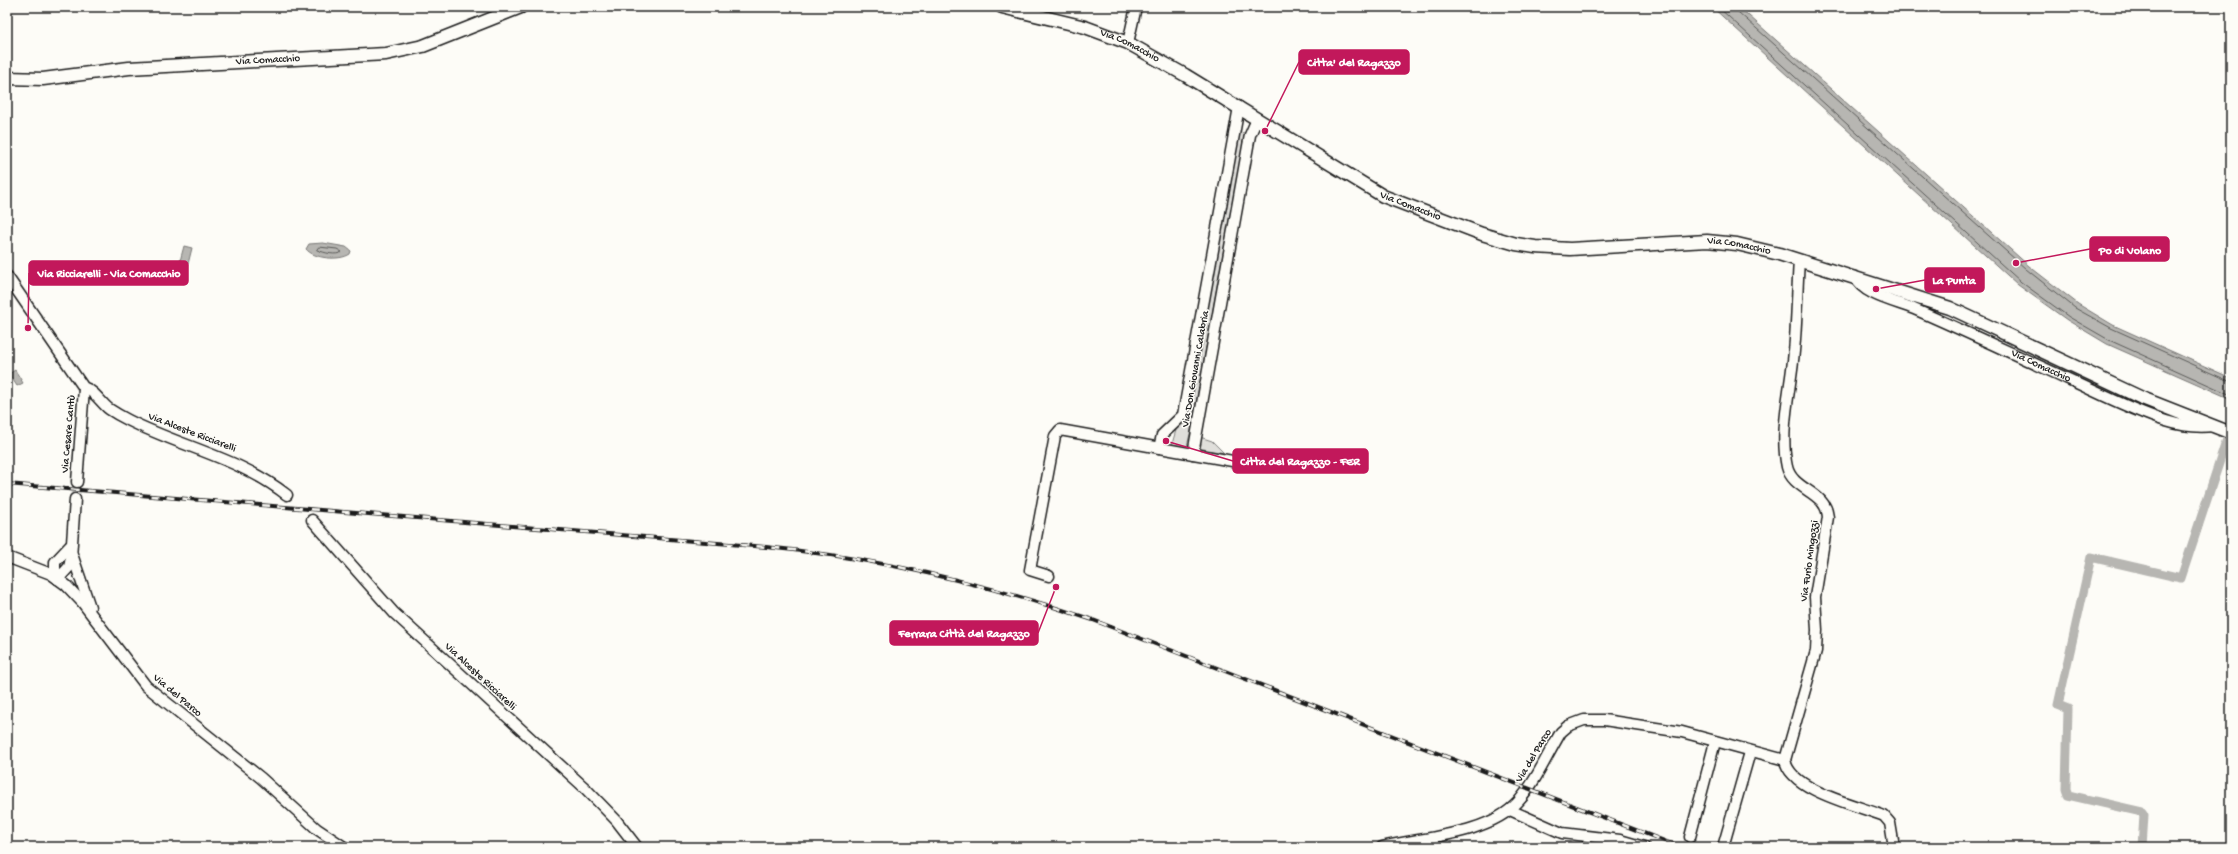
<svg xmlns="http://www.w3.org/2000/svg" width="2238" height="854" viewBox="0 0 2238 854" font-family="'Gochi Hand',sans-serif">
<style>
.green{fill:#e0dfdb;stroke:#7e7e7c}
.water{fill:#b7b6b2;stroke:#797876}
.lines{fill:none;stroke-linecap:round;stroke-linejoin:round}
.shore{stroke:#5a5a58;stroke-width:1}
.canal{stroke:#b7b6b2;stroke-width:9}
.minor-tunnel{stroke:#dbdad6;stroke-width:10;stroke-dasharray:10 5;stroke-linecap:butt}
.minor-casing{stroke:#1c1c1c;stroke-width:13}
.major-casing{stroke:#1c1c1c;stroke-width:15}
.minor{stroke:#fdfcf7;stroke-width:10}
.major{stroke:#fdfcf7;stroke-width:12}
.rail-casing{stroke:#1c1c1c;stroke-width:4}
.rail{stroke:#fdfcf7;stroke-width:2.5;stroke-dasharray:8;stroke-linecap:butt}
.labels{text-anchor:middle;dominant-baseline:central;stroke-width:3;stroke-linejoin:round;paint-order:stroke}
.street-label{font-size:11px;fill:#1c1c1c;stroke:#fdfcf7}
.leader{fill:none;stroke:#c2185b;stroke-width:1.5}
.callout-dot{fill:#c2185b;stroke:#fdfcf7;stroke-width:1.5}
.callout{fill:#c2185b;stroke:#c2185b;stroke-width:1.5}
.callout-label{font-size:12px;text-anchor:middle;font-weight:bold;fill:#fff}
</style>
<rect width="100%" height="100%" fill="#fdfcf7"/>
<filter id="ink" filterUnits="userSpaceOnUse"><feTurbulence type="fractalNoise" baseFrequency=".025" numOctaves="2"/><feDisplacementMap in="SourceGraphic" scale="8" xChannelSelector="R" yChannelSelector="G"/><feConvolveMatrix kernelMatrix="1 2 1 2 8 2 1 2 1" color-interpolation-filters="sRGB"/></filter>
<g filter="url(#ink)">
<!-- green -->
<g class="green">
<path d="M1238 132 1245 133 1191 430 1187 446 1172 444 1176 430 1184 419Z"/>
<path d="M1200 437 1212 441 1224 453 1198 448Z"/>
</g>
<!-- water -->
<g class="water">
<path d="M1712 7H1739L2029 266 2078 304 2113 325 2231 378V399L2107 344 2067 320 2018 285Z"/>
<path d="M323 243 346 247 351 251 350 254C340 261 314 259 306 249L309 244Z"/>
<path d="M184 246 192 248 188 264 180 261Z"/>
<path d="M15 370 23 383 17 386 9 374Z"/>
<path d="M1557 844H1582L1612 847H1549Z"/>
</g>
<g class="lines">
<!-- shore -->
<g class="shore">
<path d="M1718 7 2021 282 2069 317 2109 340 2231 395"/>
<path d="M1736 7 1738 12 2026 269 2075 308 2111 328 2231 382"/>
<path d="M319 247 337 249 342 252C336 256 325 253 317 250Z"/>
</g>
<!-- canal -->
<path class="canal" d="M2142 847 2144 815 2142 812 2068 795 2066 789 2068 709 2058 705 2091 557 2181 578 2231 427"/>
<!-- minor-tunnel -->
<path class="minor-tunnel" d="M75 499 77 482"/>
<defs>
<g id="minor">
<path d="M1128 43 1136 7"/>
<path d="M1799 260C1797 290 1797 321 1794 351 1791 389 1779 430 1787 467 1793 491 1826 491 1828 517L1815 597 1817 630 1816 651 1785 760C1790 791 1860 806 1884 816L1890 823 1894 847"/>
<path d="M7 276 84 388C93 389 102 404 109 409 115 413 122 417 128 420 181 447 240 458 287 495"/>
<path id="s1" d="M1855 277C1862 295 1897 302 1914 309 1965 331 2015 355 2066 378 2099 393 2131 410 2166 421 2182 426 2196 428 2213 426"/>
<path d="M1159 448 1162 435 1183 415 1239 107"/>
<path d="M1193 454 1250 135 1257 119"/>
<path d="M77 482 84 388"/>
<path d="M312 520 394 613 585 788 616 820 637 847"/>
<path d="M72 554 90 607"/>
<path d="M7 557 51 574 66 585 82 602 146 686 261 778 317 829 344 847"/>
<path d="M1049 576 1030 570 1055 436 1060 430 1238 462"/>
<path d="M58 579 69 567 71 558 75 499"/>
<path d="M58 579 55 569V562L70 546"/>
<path d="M1510 810 1562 833 1620 840 1644 847"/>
<path d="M1690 837 1715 742"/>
<path d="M1382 847C1423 837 1488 835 1518 802 1536 782 1547 755 1561 732L1568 726 1584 720H1604L1682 732 1785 760"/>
<path d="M1723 847 1750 752"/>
</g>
<g id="major">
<path id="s2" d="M1002 7 1085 27 1128 43 1185 75 1383 196 1482 234 1516 244 1535 247 1570 249 1707 241 1737 244 1779 254 1950 308 2142 398 2231 433"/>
<path id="s3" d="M7 78 43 79 129 68 386 54 423 46 521 7"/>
</g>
</defs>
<!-- minor casing -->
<use href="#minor" class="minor-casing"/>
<!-- major casing -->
<use href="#major" class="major-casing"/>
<!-- minor -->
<use href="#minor" class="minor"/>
<!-- major -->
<use href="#major" class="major"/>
<defs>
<path id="rail" d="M7 484 766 547C878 558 987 584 1093 620L1680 847"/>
</defs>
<!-- rail casing -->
<use href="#rail" class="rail-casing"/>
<!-- rail -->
<use href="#rail" class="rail"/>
</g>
</g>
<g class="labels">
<!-- street labels -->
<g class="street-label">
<text stroke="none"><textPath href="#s2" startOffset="134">Via Comacchio</textPath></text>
<text stroke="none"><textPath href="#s3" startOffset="262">Via Comacchio</textPath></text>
<text stroke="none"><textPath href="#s2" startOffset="458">Via Comacchio</textPath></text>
<text stroke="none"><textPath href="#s2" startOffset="794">Via Comacchio</textPath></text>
<text stroke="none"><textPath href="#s1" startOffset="208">Via Comacchio</textPath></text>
<text transform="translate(1196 369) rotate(-80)">Via Don Giovanni Calabria</text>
<text transform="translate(192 433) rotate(21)">Via Alceste Ricciarelli</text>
<text transform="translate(69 434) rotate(-85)">Via Cesare Cantù</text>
<text transform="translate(1810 561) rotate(-82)">Via Furio Mingozzi</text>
<text transform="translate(480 677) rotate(43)">Via Alceste Ricciarelli</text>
<text transform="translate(177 696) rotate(40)">Via del Parco</text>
<text transform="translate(1534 756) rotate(-59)">Via del Parco</text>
</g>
</g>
<!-- callouts -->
<path class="leader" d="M1265 131L1299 62M2016 263L2090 249M28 328L29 273M1876 289L1925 280M1166 441L1233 461M1056 587L1038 633"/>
<g class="callout-dot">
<circle cx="1265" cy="131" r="4"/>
<circle cx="2016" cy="263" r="4"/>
<circle cx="28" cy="328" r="4"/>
<circle cx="1876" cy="289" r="4"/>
<circle cx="1166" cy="441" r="4"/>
<circle cx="1056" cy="587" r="4"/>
</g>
<g class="callout">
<rect x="1299" y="50" width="110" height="24" rx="4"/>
<rect x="2090" y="237" width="79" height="24" rx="4"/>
<rect x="29" y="261" width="159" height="24" rx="4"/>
<rect x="1925" y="268" width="59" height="24" rx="4"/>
<rect x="1233" y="449" width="135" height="24" rx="4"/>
<rect x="890" y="621" width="148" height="24" rx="4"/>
</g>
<g class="callout-label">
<text x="1354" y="66">Citta' del Ragazzo</text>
<text x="2130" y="254">Po di Volano</text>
<text x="109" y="277">Via Ricciarelli - Via Comacchio</text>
<text x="1954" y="284">La Punta</text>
<text x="1300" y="465">Citta del Ragazzo - FER</text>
<text x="964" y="637">Ferrara Città del Ragazzo</text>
</g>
<!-- margin -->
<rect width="2238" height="854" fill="none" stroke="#fdfcf7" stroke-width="24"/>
<rect x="12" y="12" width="2214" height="830" fill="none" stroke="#1c1c1c" stroke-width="1.5" filter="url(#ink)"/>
</svg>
